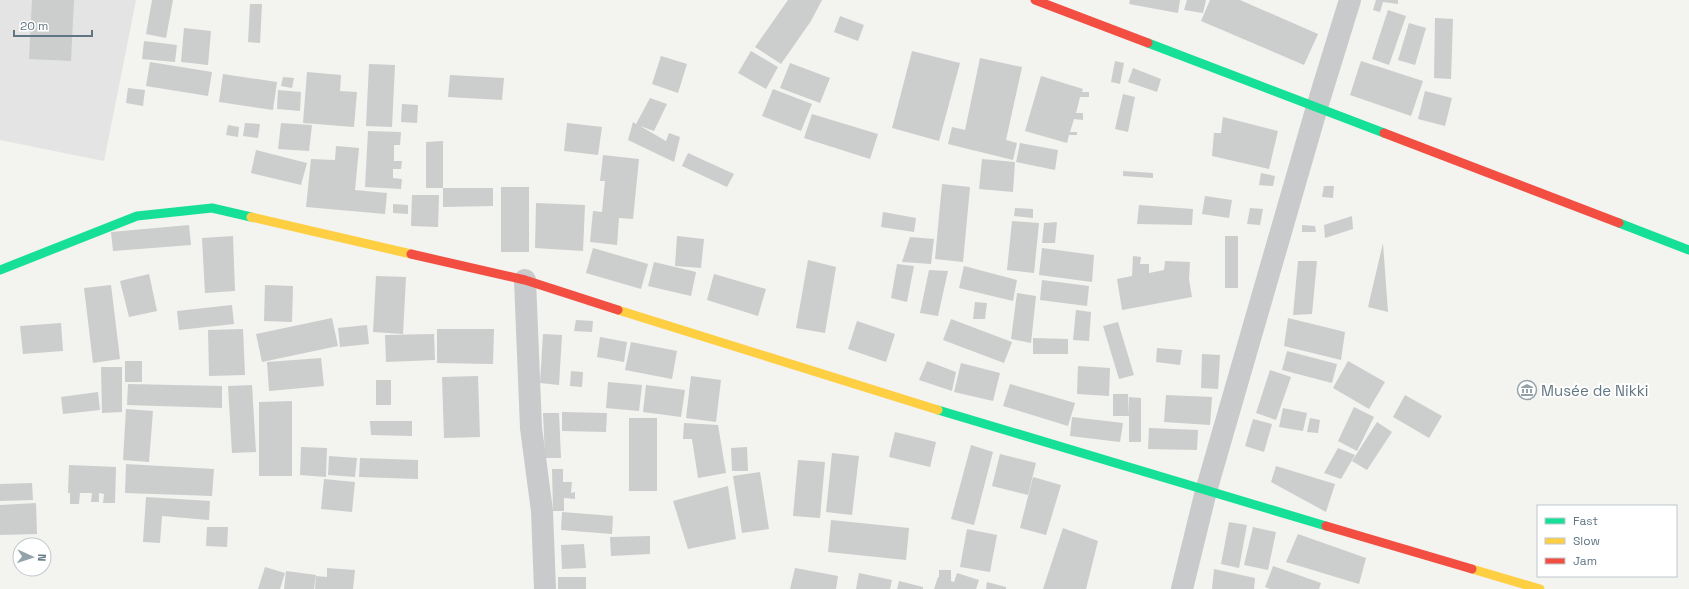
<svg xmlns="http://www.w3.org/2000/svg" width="1689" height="589" viewBox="0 0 1689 589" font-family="'Space Grotesk',sans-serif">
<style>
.built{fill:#e3e4e3}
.building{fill:#cccecd}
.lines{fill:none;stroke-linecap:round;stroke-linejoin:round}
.street{stroke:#c8cacb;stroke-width:22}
.fast{stroke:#16e098;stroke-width:9}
.slow{stroke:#ffcf43;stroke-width:9}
.jam{stroke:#f24e42;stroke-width:9}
.labels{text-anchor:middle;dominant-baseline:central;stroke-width:4;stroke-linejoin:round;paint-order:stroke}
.poi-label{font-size:15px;fill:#617683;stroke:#fff;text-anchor:start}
</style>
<rect width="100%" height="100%" fill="#f3f3f0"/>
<!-- built -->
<path class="built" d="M0 0H136L104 161 0 140Z"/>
<!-- building -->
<g class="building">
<path d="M32 0H74L71 61 29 59Z"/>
<path d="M152 0H173L166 38 146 34Z"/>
<path d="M788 0H822L811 21 781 64 755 47Z"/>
<path d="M1130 0H1180L1178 13 1129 4Z"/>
<path d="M1187 0H1206L1203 13 1184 10Z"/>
<path d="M1210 0H1240L1318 34 1304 65 1201 21Z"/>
<path d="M1376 0H1398V4L1383 2 1380 12 1373 10Z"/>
<path d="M250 4H262L260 43 248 42Z"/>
<path d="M1388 10 1406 16 1389 65 1372 59Z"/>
<path d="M840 16 864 25 858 41 834 32Z"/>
<path d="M1435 18 1453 19 1451 79 1434 78Z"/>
<path d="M1409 23 1426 28 1415 65 1398 60Z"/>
<path d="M184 28 211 31 208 65 181 62Z"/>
<path d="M144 41 177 45 175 62 142 59Z"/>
<path d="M751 51 778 67 766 89 738 73Z"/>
<path d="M912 51 960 63 939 141 892 128Z"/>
<path d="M661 56 687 64 678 93 652 84Z"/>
<path d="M980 58 1022 67 1006 140 1017 143 1013 160 948 144 952 127 965 130Z"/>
<path d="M1115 61 1124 63 1120 84 1111 82Z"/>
<path d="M1361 61 1423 81 1411 116 1350 95Z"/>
<path d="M150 62 212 72 208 96 146 86Z"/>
<path d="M790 63 830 78 820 103 780 88Z"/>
<path d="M369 64 395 65 392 127 366 126Z"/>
<path d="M1133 68 1161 79 1157 92 1128 82Z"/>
<path d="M307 72 341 75 340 91 357 92 354 127 303 123Z"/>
<path d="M223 74 277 82 273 110 219 102Z"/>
<path d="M450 75 504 78 502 100 448 97Z"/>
<path d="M1041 76 1083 89 1082 92H1089V97H1080L1076 113H1083V120L1074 119 1070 132H1077V135H1069L1067 143 1025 131Z"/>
<path d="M283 77 294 78 292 88 281 86Z"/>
<path d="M128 88 145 90 143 106 126 103Z"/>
<path d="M773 89 812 104 801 131 762 116Z"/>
<path d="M278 90 301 92 300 111 277 109Z"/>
<path d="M1425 91 1452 98 1445 126 1418 119Z"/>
<path d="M1123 94 1135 97 1128 132 1115 129Z"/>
<path d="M650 98 667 104 654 131 640 126 666 141 669 133 680 137 674 162 628 140 633 122 636 124Z"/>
<path d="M402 104 418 105 417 123 401 122Z"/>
<path d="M812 114 878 134 870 159 804 138Z"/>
<path d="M1223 117 1278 131 1269 169 1212 156 1214 133H1221Z"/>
<path d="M245 123 260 124 258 138 243 136Z"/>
<path d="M281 123 312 125 309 151 278 149Z"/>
<path d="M567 123 602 127 598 155 564 151Z"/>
<path d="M228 125 239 127 238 137 226 135Z"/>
<path d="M368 131 401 132 400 145H394V161H402L401 169H393V178L402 179 401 189 365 187Z"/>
<path d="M443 141V188H426V142Z"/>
<path d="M1020 143 1058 150 1055 170 1016 162Z"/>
<path d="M336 146 359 148 355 190 387 193 385 214 306 207 311 159 335 160Z"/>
<path d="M256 150 307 163 301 185 251 173Z"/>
<path d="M688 153 734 174 727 187 682 166Z"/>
<path d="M603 155 639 159 633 219 619 218 617 245 590 242 593 211 602 212 605 181H600Z"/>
<path d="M982 159 1015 162 1013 192 979 189Z"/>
<path d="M1123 171 1153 173V178L1123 176Z"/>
<path d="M1261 173 1275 176 1273 186 1259 185Z"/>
<path d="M942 184 970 187 963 262 935 259Z"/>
<path d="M1324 186H1334L1333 198 1322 197Z"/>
<rect x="501" y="187" width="28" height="65"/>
<path d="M443 188H493V206L443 207Z"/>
<path d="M412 195H439L438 227 411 226Z"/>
<path d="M1205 196 1232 200 1229 218 1202 214Z"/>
<path d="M536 203 585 205 583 251 535 248Z"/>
<path d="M393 204 408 205V214L393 213Z"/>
<path d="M1139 205 1193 209 1192 225 1137 224Z"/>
<path d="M1015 208 1033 209V218L1014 216Z"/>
<path d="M1250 208 1263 209 1260 225 1247 224Z"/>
<path d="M883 212 916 218 914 232 881 227Z"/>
<path d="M1352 216 1353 229 1325 238 1324 225Z"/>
<path d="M1012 221 1039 223 1034 273 1007 270Z"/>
<path d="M1057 222 1055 243H1042L1044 223Z"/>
<path d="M189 225 191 245 113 251 111 232Z"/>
<path d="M1302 225 1315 226 1316 232H1302Z"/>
<path d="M233 236 235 291 205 293 202 238Z"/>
<path d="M677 236 704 239 701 268 675 266Z"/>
<rect x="1225" y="236" width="13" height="52"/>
<path d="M910 237 934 239 931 264 902 262Z"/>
<path d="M1383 243 1388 312 1368 307Z"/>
<path d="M593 248 648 264 641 289 586 273Z"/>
<path d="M1042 248 1094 255 1092 282 1039 275Z"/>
<path d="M1133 256 1141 257 1140 264H1149V273L1164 270 1165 261 1190 262 1189 279 1192 297 1122 310 1117 279 1132 276Z"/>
<path d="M808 260 836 267 825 333 796 328Z"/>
<path d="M1298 261H1317L1312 314 1293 315Z"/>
<path d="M654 262 696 272 691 296 648 286Z"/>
<path d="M897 264 914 266 907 302 891 298Z"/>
<path d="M964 266 1017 280 1013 301 959 288Z"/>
<path d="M929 270 948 271 938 316 920 313Z"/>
<path d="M149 274 157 311 129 317 120 281Z"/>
<path d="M714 274 766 289 758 316 707 300Z"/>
<path d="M376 276 406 277 403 334 373 332Z"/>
<path d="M1042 280 1089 286 1087 306 1040 300Z"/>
<path d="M111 285 120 359 93 363 84 288Z"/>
<path d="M265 285 293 286 292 322 264 321Z"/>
<path d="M1017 293 1036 296 1031 343 1011 339Z"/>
<path d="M975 302 987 303 985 319H973Z"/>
<path d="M232 305 234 324 179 330 177 311Z"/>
<path d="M1076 310 1091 312 1089 341 1073 340Z"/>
<path d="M332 318 338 346 262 362 256 334Z"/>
<path d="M1288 318 1345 332 1341 360 1284 346Z"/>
<path d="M951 319 1012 342 1004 363 943 340Z"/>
<path d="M576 320 593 321 592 332 574 331Z"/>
<path d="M857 321 895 334 886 362 848 349Z"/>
<path d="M1118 322 1134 375 1119 379 1103 326Z"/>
<path d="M61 323 63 351 23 354 20 326Z"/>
<path d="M367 325 369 344 340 347 338 328Z"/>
<path d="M243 329 245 375 209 376 208 330Z"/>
<path d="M437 329H494L493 364 437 363Z"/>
<path d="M434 334 435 360 386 362 385 335Z"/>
<path d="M543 334 562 335 559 385 540 383Z"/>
<path d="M600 337 627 342 624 362 597 357Z"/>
<path d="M1033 338 1068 339V354H1033Z"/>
<path d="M631 342 677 351 672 379 625 370Z"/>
<path d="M1157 348 1182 350 1180 365 1156 362Z"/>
<path d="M1287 351 1337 364 1332 383 1282 370Z"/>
<path d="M1202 354 1220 355 1218 389 1201 388Z"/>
<path d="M321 358 324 386 269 391 267 362Z"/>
<rect x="125" y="361" width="17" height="21"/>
<path d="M927 361 956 372 952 391 919 380Z"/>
<path d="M1348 361 1385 382 1369 409 1333 388Z"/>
<path d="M961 363 1000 373 993 401 954 392Z"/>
<path d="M1078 366 1110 368 1109 396 1077 394Z"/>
<path d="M101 367H122V412L102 413Z"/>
<path d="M1270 370 1291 377 1276 420 1256 413Z"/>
<path d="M571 371 583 372 582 387 570 386Z"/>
<path d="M478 376 480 437 444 438 442 377Z"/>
<path d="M691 376 721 380 716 422 686 418Z"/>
<rect x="376" y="380" width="15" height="25"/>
<path d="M608 382 642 385 639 411 606 408Z"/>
<path d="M128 384 222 386V408L127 405Z"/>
<path d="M1010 384 1075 403 1068 426 1003 406Z"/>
<path d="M252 385 256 452 232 453 228 386Z"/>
<path d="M646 385 685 390 681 417 643 412Z"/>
<path d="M98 392 100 410 63 414 61 397Z"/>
<path d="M1113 394H1128L1129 416H1113Z"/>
<path d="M1166 395 1212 397 1210 425 1164 422Z"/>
<path d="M1405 395 1442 416 1429 438 1393 417Z"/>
<path d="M1129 397 1141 398V442H1129Z"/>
<path d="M292 401V476H259V402Z"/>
<path d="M1354 407 1374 417 1357 451 1338 441Z"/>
<path d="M1283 408 1307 413 1303 431 1279 427Z"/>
<path d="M126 409 153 411 149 462 123 460Z"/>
<path d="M562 412 607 413 606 432 562 431Z"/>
<path d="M543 413H559L561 458H545Z"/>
<path d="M1072 417 1123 423 1120 442 1070 436Z"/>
<rect x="629" y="418" width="28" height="73"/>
<path d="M1310 418 1320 420 1318 433 1307 432Z"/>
<path d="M1253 419 1272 424 1264 452 1245 446Z"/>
<path d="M370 421H412V436L371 435Z"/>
<path d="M1377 422 1392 432 1367 470 1352 461Z"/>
<path d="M684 423 718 425 726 473 698 478 692 439H683Z"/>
<path d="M1149 428 1198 430 1197 450 1148 449Z"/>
<path d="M895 432 936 442 930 467 889 457Z"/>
<path d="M971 445 993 452 974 525 951 519Z"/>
<path d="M301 447 327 448 326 477 300 475Z"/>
<path d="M747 447 748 471H732L731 448Z"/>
<path d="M1338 448 1355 455 1341 479 1324 473Z"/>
<path d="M832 453 859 456 852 515 826 512Z"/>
<path d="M1000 454 1036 463 1028 495 992 486Z"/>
<path d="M329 456 357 458 355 477 328 475Z"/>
<path d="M360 458 418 460V479L359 477Z"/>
<path d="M798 460 825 462 820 518 793 516Z"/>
<path d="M126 464 214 469 212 496 125 493Z"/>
<path d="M69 465 116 467 115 503H103L104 494 99 493V502H91L92 493H80L79 504H70V493H68Z"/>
<path d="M1276 466 1335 484 1326 512 1271 482Z"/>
<path d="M552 469H563V482H572L571 493 575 492V499L564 498V511H553Z"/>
<path d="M760 472 769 529 742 533 733 476Z"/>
<path d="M1033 477 1061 485 1046 535 1020 528Z"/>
<path d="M324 479 355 482 352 512 321 509Z"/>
<path d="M32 483 33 500 0 501V484Z"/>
<path d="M728 486 736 539 688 549 673 501Z"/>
<path d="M146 497 210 501 209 520 162 516 160 543 143 542Z"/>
<path d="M36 503 37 534 0 535V505Z"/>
<path d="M562 512 613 516 612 534 561 530Z"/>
<path d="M831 520 909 528 906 560 828 552Z"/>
<path d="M1229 522 1247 525 1239 568 1221 564Z"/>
<path d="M207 527H228L227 547 206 546Z"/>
<path d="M1253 527 1276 532 1268 570 1244 565Z"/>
<path d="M1063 528 1098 541 1086 589H1043Z"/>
<path d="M967 529 997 535 990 572 960 567Z"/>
<path d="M1298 534 1366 558 1359 584 1286 562Z"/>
<path d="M650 536V554L611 556 610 537Z"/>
<path d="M584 544 586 568 562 569 561 545Z"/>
<path d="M1273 566 1321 583 1319 589H1270L1265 587Z"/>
<path d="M265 567 285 573 280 589H258Z"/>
<path d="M327 568 355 570 353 589H315L316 576 327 577Z"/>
<path d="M795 568 838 576 836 589H790Z"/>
<path d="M1214 569 1255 578 1254 589H1212Z"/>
<path d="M939 570H951V581L954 582 957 573 979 580 976 589H934L938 577H939Z"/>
<path d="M286 571 316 575 314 589H284Z"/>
<path d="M859 573 892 580 890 589H856Z"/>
<rect x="558" y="577" width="28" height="12"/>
<path d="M899 581 923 587V589H897Z"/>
<path d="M987 582 1006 587V589H986Z"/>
</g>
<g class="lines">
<!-- street -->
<g class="street">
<path d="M525 280 531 428 542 511 545 589"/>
<path d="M1182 589 1206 491 1317 107 1350 0"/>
</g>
<!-- fast -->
<g class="fast">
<path d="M1148 43 1384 133"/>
<path d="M1619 223 1689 250"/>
<path d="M0 270 137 216 212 208 251 217"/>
<path d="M938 410 1326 526"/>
</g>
<!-- slow -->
<g class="slow">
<path d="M251 217 411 254"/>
<path d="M618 310 938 410"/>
<path d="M1472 569 1540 589"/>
</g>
<!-- jam -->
<g class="jam">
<path d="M1035 0 1148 43"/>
<path d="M1384 133 1619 223"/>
<path d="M411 254 525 280 618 310"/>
<path d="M1326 526 1472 569"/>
</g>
</g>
<!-- icons -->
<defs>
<symbol id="museum-ring" viewBox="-11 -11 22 22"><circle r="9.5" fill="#fff" stroke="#94a2a9" stroke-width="1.5"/><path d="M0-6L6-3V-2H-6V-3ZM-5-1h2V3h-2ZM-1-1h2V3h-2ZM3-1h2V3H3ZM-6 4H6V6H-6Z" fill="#94a2a9"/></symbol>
</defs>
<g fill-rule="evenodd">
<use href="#museum-ring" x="1516" y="379" width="22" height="22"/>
</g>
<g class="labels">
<!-- poi labels -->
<g class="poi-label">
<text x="1541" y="390">Musée de Nikki</text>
</g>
</g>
<!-- legend -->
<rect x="1537" y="505" width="140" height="72" fill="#ffffff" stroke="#c0c8cd"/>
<rect x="1545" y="518" width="20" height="6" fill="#16e098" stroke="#c0c8cd"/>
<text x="1573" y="525" font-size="12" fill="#617683">Fast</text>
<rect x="1545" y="538" width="20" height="6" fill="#ffcf43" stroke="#c0c8cd"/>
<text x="1573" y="545" font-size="12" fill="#617683">Slow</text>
<rect x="1545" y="558" width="20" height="6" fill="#f24e42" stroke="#c0c8cd"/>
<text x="1573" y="565" font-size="12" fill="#617683">Jam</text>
<!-- north arrow -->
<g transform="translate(32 557) rotate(93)"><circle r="19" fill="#ffffff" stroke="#c0c8cd"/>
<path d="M0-3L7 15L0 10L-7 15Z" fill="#94a2a9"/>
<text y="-6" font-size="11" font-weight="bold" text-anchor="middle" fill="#617683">N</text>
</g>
<!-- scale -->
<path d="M14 30v6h78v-6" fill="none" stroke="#617683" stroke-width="2"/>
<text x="20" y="30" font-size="12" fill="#617683" stroke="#ffffff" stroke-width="3" paint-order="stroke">20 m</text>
</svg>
